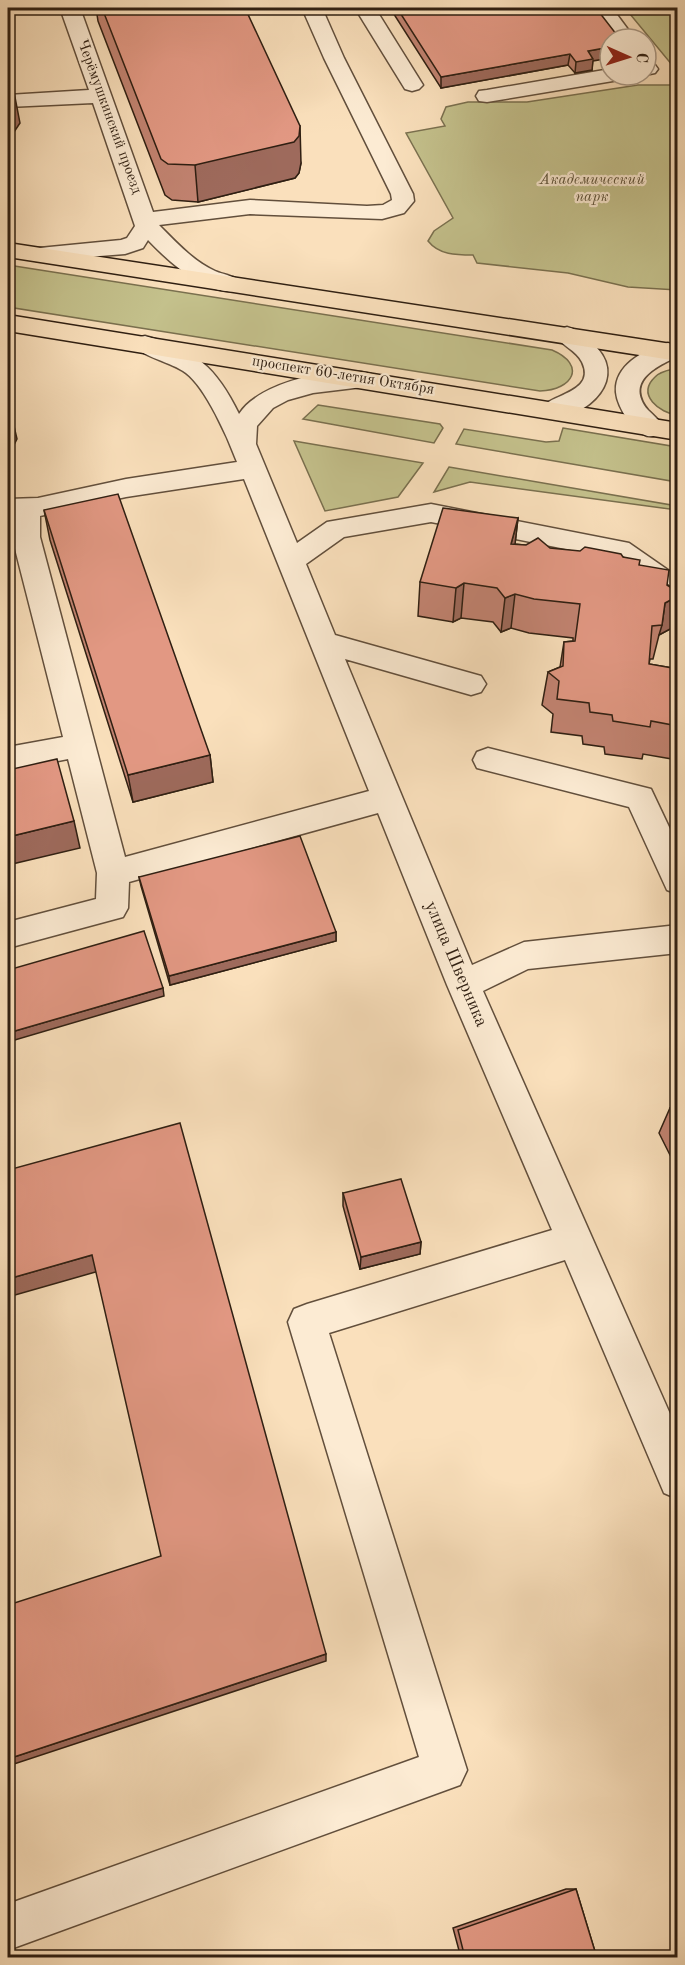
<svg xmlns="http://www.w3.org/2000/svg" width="685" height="1965" viewBox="0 0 685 1965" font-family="'Old Standard TT',serif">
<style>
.green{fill:#c4c18c;stroke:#7a704f;stroke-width:1.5}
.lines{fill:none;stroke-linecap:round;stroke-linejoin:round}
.minor-casing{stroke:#624f3c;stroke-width:3}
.major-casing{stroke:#2f1f12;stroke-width:3}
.minor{fill:#fcebd3;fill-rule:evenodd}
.major{fill:#fae0bc;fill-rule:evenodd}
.wall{fill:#c28371;stroke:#2f1f12;stroke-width:1.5}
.shaded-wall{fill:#9e6a5c;stroke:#2f1f12;stroke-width:1.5}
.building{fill:#e29883;stroke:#2f1f12;stroke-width:1.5}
.labels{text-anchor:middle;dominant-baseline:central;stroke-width:4.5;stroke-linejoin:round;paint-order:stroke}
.far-street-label{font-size:15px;fill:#2f1f12;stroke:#fcebd3}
.far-park-label{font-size:15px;font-style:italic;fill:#5c5037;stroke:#fcebd3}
.street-label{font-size:18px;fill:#2f1f12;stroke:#fcebd3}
</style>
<rect width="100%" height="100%" fill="#fae0bc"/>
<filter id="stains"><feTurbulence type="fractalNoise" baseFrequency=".00333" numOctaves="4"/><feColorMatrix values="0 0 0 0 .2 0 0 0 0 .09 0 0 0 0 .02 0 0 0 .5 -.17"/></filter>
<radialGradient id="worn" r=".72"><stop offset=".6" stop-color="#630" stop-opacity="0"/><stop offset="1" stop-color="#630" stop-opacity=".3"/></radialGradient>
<!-- green -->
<g class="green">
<path d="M625 8H677V71Z"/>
<path d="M638 85H677V290L628 287 568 273 477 263 473 255C456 255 439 255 428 241L434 231 453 218 406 133 445 126 441 119 446 107 468 102H527Z"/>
<path d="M8 265 552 350C587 365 573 390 540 391L8 307Z"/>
<path d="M677 368H678L677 415C660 413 636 395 655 377 660 371 670 370 677 368Z"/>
<path d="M318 405 440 424 443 428 434 443 303 419Z"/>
<path d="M563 428 677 447V482L456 444 464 429 546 442 559 441Z"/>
<path d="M294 441 423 463 398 497 325 511Z"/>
<path d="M449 467 677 506V510L470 482 434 492Z"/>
</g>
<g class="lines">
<defs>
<g id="minor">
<path d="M60 8H80L153 212 250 200 367 206 383 205 392 200 391 194 324 58 302 8H322L344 58 413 194 414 201 404 213 382 219 250 214 159 225C176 242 193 261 215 271 224 275 238 276 244 285L240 290C208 298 169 262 148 240L143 248 125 254 37 261 29 259 25 254 29 249 121 240 127 238 135 226 93 103 8 107V95L89 90Z"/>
<path d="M355 8H375L423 85 419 89 412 91 405 89Z"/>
<path d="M592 8H612L635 39H615Z"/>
<path d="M646 60 653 62 658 69 655 73 645 75Z"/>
<path d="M610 69V75H623L620 79 613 81 487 102 479 101 476 96 479 91 487 90Z"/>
<path d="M567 327C579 330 589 338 597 348 630 384 577 425 543 416L539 410C549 394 597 393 582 362 576 350 562 346 555 335L558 330Z"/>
<path d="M145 336C196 350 216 367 239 414 259 382 336 365 371 374L375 380 371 386 313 393 288 400 273 408 257 426 256 444 297 543 327 522 431 504 629 543 678 577V601L668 598 611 558 431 522 344 537 306 564 335 635 481 676 486 684 481 692 471 695 345 659 472 965 524 942 678 925V953L528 969 483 991 678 1432V1499L664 1493 565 1260 329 1333 467 1770 460 1785 8 1950V1904L419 1757 288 1322 294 1309 307 1304 552 1230 447 985 378 813 129 882 128 908 123 917 8 948V922L96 899 97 873 68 759 8 771V747L63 737 12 537 13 518 8 517V499L38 498 126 479 237 462C228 438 206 388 186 373 172 362 141 357 133 344L136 338ZM244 479 369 791 125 857 40 537V516L126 497Z"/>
<path d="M668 343 678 347 677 357C655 367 625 382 648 410 654 416 660 421 665 428L661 434C655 436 649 438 643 434 629 426 614 402 616 386 619 362 647 349 668 343Z"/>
<path d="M488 748 651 789 678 846V894L667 890 629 807 477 768 473 760 477 752Z"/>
</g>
<g id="major">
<path d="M8 243 678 345V361L8 257Z"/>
<path d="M8 315 678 423V440L8 331Z"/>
</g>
</defs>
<!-- minor casing -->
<use href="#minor" class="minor-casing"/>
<!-- major casing -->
<use href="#major" class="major-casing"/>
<!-- minor -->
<use href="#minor" class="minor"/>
<!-- major -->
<use href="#major" class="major"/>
</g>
<!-- wall -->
<g class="wall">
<path d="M96 8H245L301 163 299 173 295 178 198 202 172 200 165 195 98 21Z"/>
<path d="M390 8H596L592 70 575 73 568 65 441 88Z"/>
<path d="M44 510 210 755 213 782 133 802 50 540Z"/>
<path d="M518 518 515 544 623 557 639 565 678 592V609L672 628 659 635 653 659H650L649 664 678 669V760L643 754 642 759 605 754 604 747 583 744 582 736 551 732 553 714 542 705 548 672 560 667 564 642 573 641V638L529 633 511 628 501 632 493 622 461 618 453 622 418 616 420 582Z"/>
<path d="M139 877 336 932V941L170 985 141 886Z"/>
<path d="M678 1106V1171L659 1133 670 1108Z"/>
<path d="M343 1193 421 1242 420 1254 360 1269 343 1206Z"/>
<path d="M566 1889H576L597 1958H461L453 1928Z"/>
</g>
<!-- shaded-wall -->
<g class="shaded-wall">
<path d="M610 47V58L593 61 592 70 575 73 576 62 588 51Z"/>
<path d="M570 54 568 65 441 88V77Z"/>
<path d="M13 87 20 123 8 141V95Z"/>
<path d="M300 126 301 163 299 173 295 178 198 202 195 165Z"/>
<path d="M10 409 17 439 8 457V414Z"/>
<path d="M518 518 514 553 511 544Z"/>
<path d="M464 583 461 618 453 622 456 588Z"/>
<path d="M515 594 511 628 501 632 505 598Z"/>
<path d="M678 596V609L672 628 659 635 662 625 665 603Z"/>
<path d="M210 755 213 782 133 802 128 775Z"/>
<path d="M74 821 80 848 8 865V837Z"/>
<path d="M336 932V941L170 985 169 976Z"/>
<path d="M163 988 164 996 8 1042V1033Z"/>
<path d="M421 1242 420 1254 360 1269 361 1257Z"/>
<path d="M92 1255 99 1271 8 1297V1279Z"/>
<path d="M326 1654V1661L8 1766V1759Z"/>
</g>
<!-- building -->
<g class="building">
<path d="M102 8H245L300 126 299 136 294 142 195 165 168 164 161 159Z"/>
<path d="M397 8H596L620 39H610V47L588 51 593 59 576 62 570 54 441 77Z"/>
<path d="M8 87H13L8 95Z"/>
<path d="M118 494 210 755 128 775 44 510Z"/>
<path d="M443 508 518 518 511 544 526 545 538 538 550 548 580 551 585 547 621 554 623 557 640 560 639 565 669 570 667 585 678 592V596L665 603 662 625 652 626 649 664 678 669V726L651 721 650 727 613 721 612 715 590 712 589 703 557 699 559 681 548 672 563 666 564 642 575 641 580 604 534 599 515 594 505 598 497 588 464 583 456 588 420 582Z"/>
<path d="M57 759 74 821 8 837V770Z"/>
<path d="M300 836 336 932 169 976 139 877Z"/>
<path d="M144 931 163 988 8 1033V970Z"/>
<path d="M678 1106V1123L670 1108Z"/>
<path d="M180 1123 326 1654 8 1759V1605L161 1556 92 1255 8 1279V1170Z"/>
<path d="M401 1179 421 1242 361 1257 343 1193Z"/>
<path d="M576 1889 597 1958H465L458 1930Z"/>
</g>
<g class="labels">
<!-- far-street labels -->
<g class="far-street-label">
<text transform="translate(109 117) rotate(70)">Черёмушкинский проезд</text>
<text transform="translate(343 376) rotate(9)">проспект 60-летия Октября</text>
</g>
<!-- far-park labels -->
<g class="far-park-label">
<text x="592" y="180">Академический<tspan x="592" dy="17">парк</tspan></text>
</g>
<!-- street labels -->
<g class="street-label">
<text transform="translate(456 964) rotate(67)">улица Шверника</text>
</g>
</g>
<!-- margin -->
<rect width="685" height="1965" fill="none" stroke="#fae0bc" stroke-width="30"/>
<rect x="9" y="9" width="667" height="1947" fill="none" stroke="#2f1f12" stroke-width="3"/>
<rect x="15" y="15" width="655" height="1935" fill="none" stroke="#2f1f12" stroke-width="1.5"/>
<!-- north arrow -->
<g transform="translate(628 57) rotate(93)"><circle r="28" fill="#fcebd3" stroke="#aa9986" stroke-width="1.5"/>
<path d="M0-4.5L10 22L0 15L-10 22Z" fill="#8f2418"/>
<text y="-9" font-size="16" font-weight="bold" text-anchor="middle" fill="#2f1f12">С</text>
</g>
<rect width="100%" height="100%" filter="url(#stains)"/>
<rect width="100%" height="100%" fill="url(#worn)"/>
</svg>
